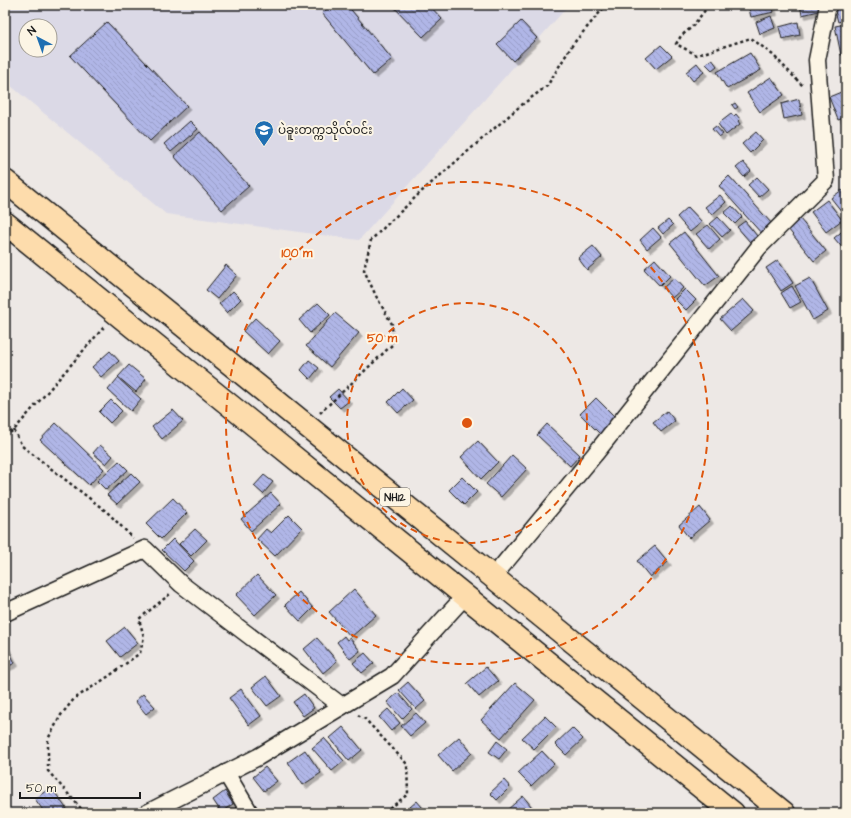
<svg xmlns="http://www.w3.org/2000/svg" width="851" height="818" viewBox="0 0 851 818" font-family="'Architects Daughter','Noto Sans Myanmar',sans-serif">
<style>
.built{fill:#dbd9e6;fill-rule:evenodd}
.building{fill:url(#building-back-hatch);stroke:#1c1c1c;filter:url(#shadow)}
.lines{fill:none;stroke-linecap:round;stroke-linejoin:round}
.street-casing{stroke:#1c1c1c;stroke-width:19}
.highway-casing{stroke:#1c1c1c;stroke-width:25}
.path{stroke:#1c1c1c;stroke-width:2.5;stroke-dasharray:3 3;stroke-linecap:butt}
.street{stroke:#fcf5e5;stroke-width:16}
.highway{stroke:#fddcac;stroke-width:22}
.ring{fill:none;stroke:#de560d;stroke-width:2;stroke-dasharray:7 5}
.labels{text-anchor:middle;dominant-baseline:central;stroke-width:4;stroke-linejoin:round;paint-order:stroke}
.shield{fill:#fcf5e5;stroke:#5f5d58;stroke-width:1}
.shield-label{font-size:11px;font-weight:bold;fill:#1c1c1c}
.poi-label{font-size:12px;fill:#1c1c1c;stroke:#fcf5e5;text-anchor:start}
.centre{fill:#de560d;stroke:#fcf5e5;stroke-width:2}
.ring-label{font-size:12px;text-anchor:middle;font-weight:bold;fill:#de560d;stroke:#fcf5e5;stroke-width:4;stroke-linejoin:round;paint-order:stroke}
</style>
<defs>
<pattern id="building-back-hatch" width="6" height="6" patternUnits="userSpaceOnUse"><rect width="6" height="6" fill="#b0b6e7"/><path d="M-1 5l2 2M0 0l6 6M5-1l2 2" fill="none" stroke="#979cc6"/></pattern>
<filter id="shadow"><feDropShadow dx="3.5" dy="3.5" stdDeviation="0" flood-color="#0004"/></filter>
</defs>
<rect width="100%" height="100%" fill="#ede8e5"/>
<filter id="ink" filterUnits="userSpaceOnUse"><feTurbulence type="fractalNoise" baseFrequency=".025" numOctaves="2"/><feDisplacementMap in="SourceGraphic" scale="8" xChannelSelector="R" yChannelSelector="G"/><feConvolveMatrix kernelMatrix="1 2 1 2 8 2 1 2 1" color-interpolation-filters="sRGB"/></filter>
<g filter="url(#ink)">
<!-- built -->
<path class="built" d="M5 5H569L359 240 166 214 5 81ZM26 26H50V50H26Z"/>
<!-- building -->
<g class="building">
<path d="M332 5H347L392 59 373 75 322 13Z"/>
<path d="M392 5H429L442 19 423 37Z"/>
<path d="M748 5H772L774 12 751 17Z"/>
<path d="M800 5H818L819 11 802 15Z"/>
<path d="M841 5H846V20L838 22 834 7Z"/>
<path d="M771 16 775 28 760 34 756 22Z"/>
<path d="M521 21 537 38 513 61 497 44Z"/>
<path d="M107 22 187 106 150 141 70 56Z"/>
<path d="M798 22 800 35 782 39 779 27Z"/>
<path d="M846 24V54L841 55 835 26Z"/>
<path d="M661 45 672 56 656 69 646 58Z"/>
<path d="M750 53 761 70 727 89 717 72Z"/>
<path d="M712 59 717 66 712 70 706 64Z"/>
<path d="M697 63 704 72 693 81 686 72Z"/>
<path d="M771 77 784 95 760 112 747 93Z"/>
<path d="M846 90V117L838 120 829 97Z"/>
<path d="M799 99 802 115 784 119 781 104Z"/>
<path d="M735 103 738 107 735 109 732 105Z"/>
<path d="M731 114 734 116 736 114 740 119 738 121 740 124 726 135 718 124Z"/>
<path d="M190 121 198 129 171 152 164 144Z"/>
<path d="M716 126 723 134 719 137 712 129Z"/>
<path d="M200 132 249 186 222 210 174 156Z"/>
<path d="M756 132 763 140 750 153 742 144Z"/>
<path d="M743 162 751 171 744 177 736 168Z"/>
<path d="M729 176 772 224 762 234 719 186Z"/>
<path d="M757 177 768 189 759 197 748 185Z"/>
<path d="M842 190 846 195V217L831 198Z"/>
<path d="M720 195 726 202 712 215 705 207Z"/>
<path d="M827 200 842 220 826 232 811 212Z"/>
<path d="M732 206 742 217 735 224 724 213Z"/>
<path d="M688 207 702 222 690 232 677 217Z"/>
<path d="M718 217 730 230 722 237 710 224Z"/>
<path d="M800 219 826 251 814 261 788 229Z"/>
<path d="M668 220 673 225 663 234 658 228Z"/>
<path d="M745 221 757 236 750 242 737 227Z"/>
<path d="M708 225 720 239 709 249 696 234Z"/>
<path d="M653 228 661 237 647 249 640 240Z"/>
<path d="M846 228V252L834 238Z"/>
<path d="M684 232 719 276 705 286 670 243Z"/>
<path d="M593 246 602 257 587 270 578 258Z"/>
<path d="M655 259 670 276 660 286 644 269Z"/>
<path d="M778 260 793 283 781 291 766 268Z"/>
<path d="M226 265 237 275 217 299 206 290Z"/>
<path d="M674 278 683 288 672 298 663 288Z"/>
<path d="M810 278 828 311 813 320 795 286Z"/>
<path d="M792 286 801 302 790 308 781 293Z"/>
<path d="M685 289 696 300 686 310 675 299Z"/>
<path d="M233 291 241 299 227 313 219 304Z"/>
<path d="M743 299 754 311 731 331 720 319Z"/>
<path d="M318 303 330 315 310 333 299 320Z"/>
<path d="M335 313 359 333 330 367 306 346Z"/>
<path d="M255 318 280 341 268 354 243 331Z"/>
<path d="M110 351 119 361 101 377 92 367Z"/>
<path d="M309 360 319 368 310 379 301 370Z"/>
<path d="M129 365 146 379 136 392 118 377Z"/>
<path d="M118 378 141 399 131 411 108 390Z"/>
<path d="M402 388 413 400 398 413 388 402Z"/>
<path d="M338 389 349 401 340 408 329 397Z"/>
<path d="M596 398 618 420 602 436 580 414Z"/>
<path d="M111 400 122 411 110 423 99 412Z"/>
<path d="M173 410 183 421 162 439 152 427Z"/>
<path d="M667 411 675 421 661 432 653 422Z"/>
<path d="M56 423 104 469 89 485 40 440Z"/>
<path d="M547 424 580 455 570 466 537 435Z"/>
<path d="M478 441 498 462 481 479 461 457Z"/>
<path d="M100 445 113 456 106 464 93 453Z"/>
<path d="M512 455 527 469 501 497 486 484Z"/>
<path d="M119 461 128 470 106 490 97 481Z"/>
<path d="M131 473 140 482 117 504 107 495Z"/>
<path d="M264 475 273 482 263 494 254 486Z"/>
<path d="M462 477 477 492 464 505 449 490Z"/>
<path d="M271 493 281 504 251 531 241 519Z"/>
<path d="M173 498 187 513 161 539 146 524Z"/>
<path d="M700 507 710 520 689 538 679 525Z"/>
<path d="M289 515 302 528 275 556 257 539 266 529 271 533Z"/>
<path d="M195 529 207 540 191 556 179 544Z"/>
<path d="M173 539 194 561 184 571 162 550Z"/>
<path d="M655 546 668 562 650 577 637 561Z"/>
<path d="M257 575 276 595 255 615 236 595Z"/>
<path d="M354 589 376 615 351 637 329 612Z"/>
<path d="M299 592 313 608 300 621 285 605Z"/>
<path d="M125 627 138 643 120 657 107 641Z"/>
<path d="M344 636 347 640 350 638 360 651 350 659 337 642Z"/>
<path d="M317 638 337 661 323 673 304 649Z"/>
<path d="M5 643 15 663 5 668Z"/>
<path d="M365 653 374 663 362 673 353 663Z"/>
<path d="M486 667 498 681 479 697 467 683Z"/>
<path d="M266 676 281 696 267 706 252 687Z"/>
<path d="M408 682 425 701 416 709 399 690Z"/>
<path d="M515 683 535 700 501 738 481 720Z"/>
<path d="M241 689 261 716 249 725 229 698Z"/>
<path d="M398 693 412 709 402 719 387 702Z"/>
<path d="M143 694 155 707 146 714 135 701Z"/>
<path d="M304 694 314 708 303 716 293 702Z"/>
<path d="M388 709 400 723 391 731 379 717Z"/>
<path d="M416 713 425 723 410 736 401 726Z"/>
<path d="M545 716 556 727 534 749 522 738Z"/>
<path d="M343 727 362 750 349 761 330 738Z"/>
<path d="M572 728 583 739 566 755 555 744Z"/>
<path d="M459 737 472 753 452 771 438 755Z"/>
<path d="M324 738 344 761 332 771 312 748Z"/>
<path d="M497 741 507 749 499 759 489 752Z"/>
<path d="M305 750 321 773 303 785 288 762Z"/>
<path d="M542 751 554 764 531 786 518 773Z"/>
<path d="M846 755V766L841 760Z"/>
<path d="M265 767 277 781 264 791 253 777Z"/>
<path d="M504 780 510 787 497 800 490 793Z"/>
<path d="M51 787 68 811 65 813H45L35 799Z"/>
<path d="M225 791 233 804 221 812 213 800Z"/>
<path d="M523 796 535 811 533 813H510L507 810Z"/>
<path d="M417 801 427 813H403Z"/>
</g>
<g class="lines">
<defs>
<g id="street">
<path d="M493 577 595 454 759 247 826 180 817 60 828 5"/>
<path d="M5 613 145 549 181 584 342 706"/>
<path d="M226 773 250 813"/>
<path d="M147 813 258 757 392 676 465 596"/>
</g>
<g id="highway">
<path d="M5 181 784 813"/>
<path d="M5 223 733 813"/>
</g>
</defs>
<!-- street casing -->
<use href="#street" class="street-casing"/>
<!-- highway casing -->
<use href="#highway" class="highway-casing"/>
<!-- path -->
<g class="path">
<path d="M704 5 706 9 692 27 681 36 676 44 697 55 751 38 773 55 803 86"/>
<path d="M320 413 393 344 392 324 376 296 364 270 371 240 421 192 519 107 547 86 573 44 606 5"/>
<path d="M14 430 22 446 107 512 133 538"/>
<path d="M5 436 14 430 104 327"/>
<path d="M358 715 365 719 407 764 408 794 388 810 369 813"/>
<path d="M85 813 48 771V739L61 715 74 699 109 676 140 653 144 637 139 619 170 594"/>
</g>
<!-- street -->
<use href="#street" class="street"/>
<!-- highway -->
<use href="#highway" class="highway"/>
</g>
</g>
<!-- distance rings -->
<g class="ring">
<circle cx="467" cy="423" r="120"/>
<circle cx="467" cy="423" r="241"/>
</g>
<!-- icons -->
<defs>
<symbol id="university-pin" viewBox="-11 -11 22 30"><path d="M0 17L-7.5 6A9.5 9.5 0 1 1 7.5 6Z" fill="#1f6fb2" stroke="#fcf5e5"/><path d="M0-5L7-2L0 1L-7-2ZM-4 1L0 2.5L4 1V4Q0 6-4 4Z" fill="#fff"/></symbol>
</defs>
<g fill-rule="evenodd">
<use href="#university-pin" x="253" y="119" width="22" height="30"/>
</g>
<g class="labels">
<!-- shield labels -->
<rect class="shield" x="380" y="488" width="30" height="18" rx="3"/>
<g class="shield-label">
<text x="395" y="497">NH12</text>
</g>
<!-- poi labels -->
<g class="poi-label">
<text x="278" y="130">ပဲခူးတက္ကသိုလ်ဝင်း</text>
</g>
</g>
<circle cx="467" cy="423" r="6" class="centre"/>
<g class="ring-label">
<text x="297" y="257">100 m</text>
<text x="382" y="342">50 m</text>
</g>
<!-- margin -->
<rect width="851" height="818" fill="none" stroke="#fcf5e5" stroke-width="20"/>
<rect x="10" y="10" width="831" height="798" fill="none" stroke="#1c1c1c" stroke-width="1.5" filter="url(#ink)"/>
<!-- north arrow -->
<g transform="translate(38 38) rotate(319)"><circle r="19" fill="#fcf5e5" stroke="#a29e95"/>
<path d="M0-3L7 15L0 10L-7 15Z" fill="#1f6fb2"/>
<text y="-6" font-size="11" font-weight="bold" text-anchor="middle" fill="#1c1c1c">N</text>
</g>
<!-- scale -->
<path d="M20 792v6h120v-6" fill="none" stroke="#1c1c1c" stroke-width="2"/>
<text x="26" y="792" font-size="12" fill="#1c1c1c" stroke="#fcf5e5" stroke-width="3" paint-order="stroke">50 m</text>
</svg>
